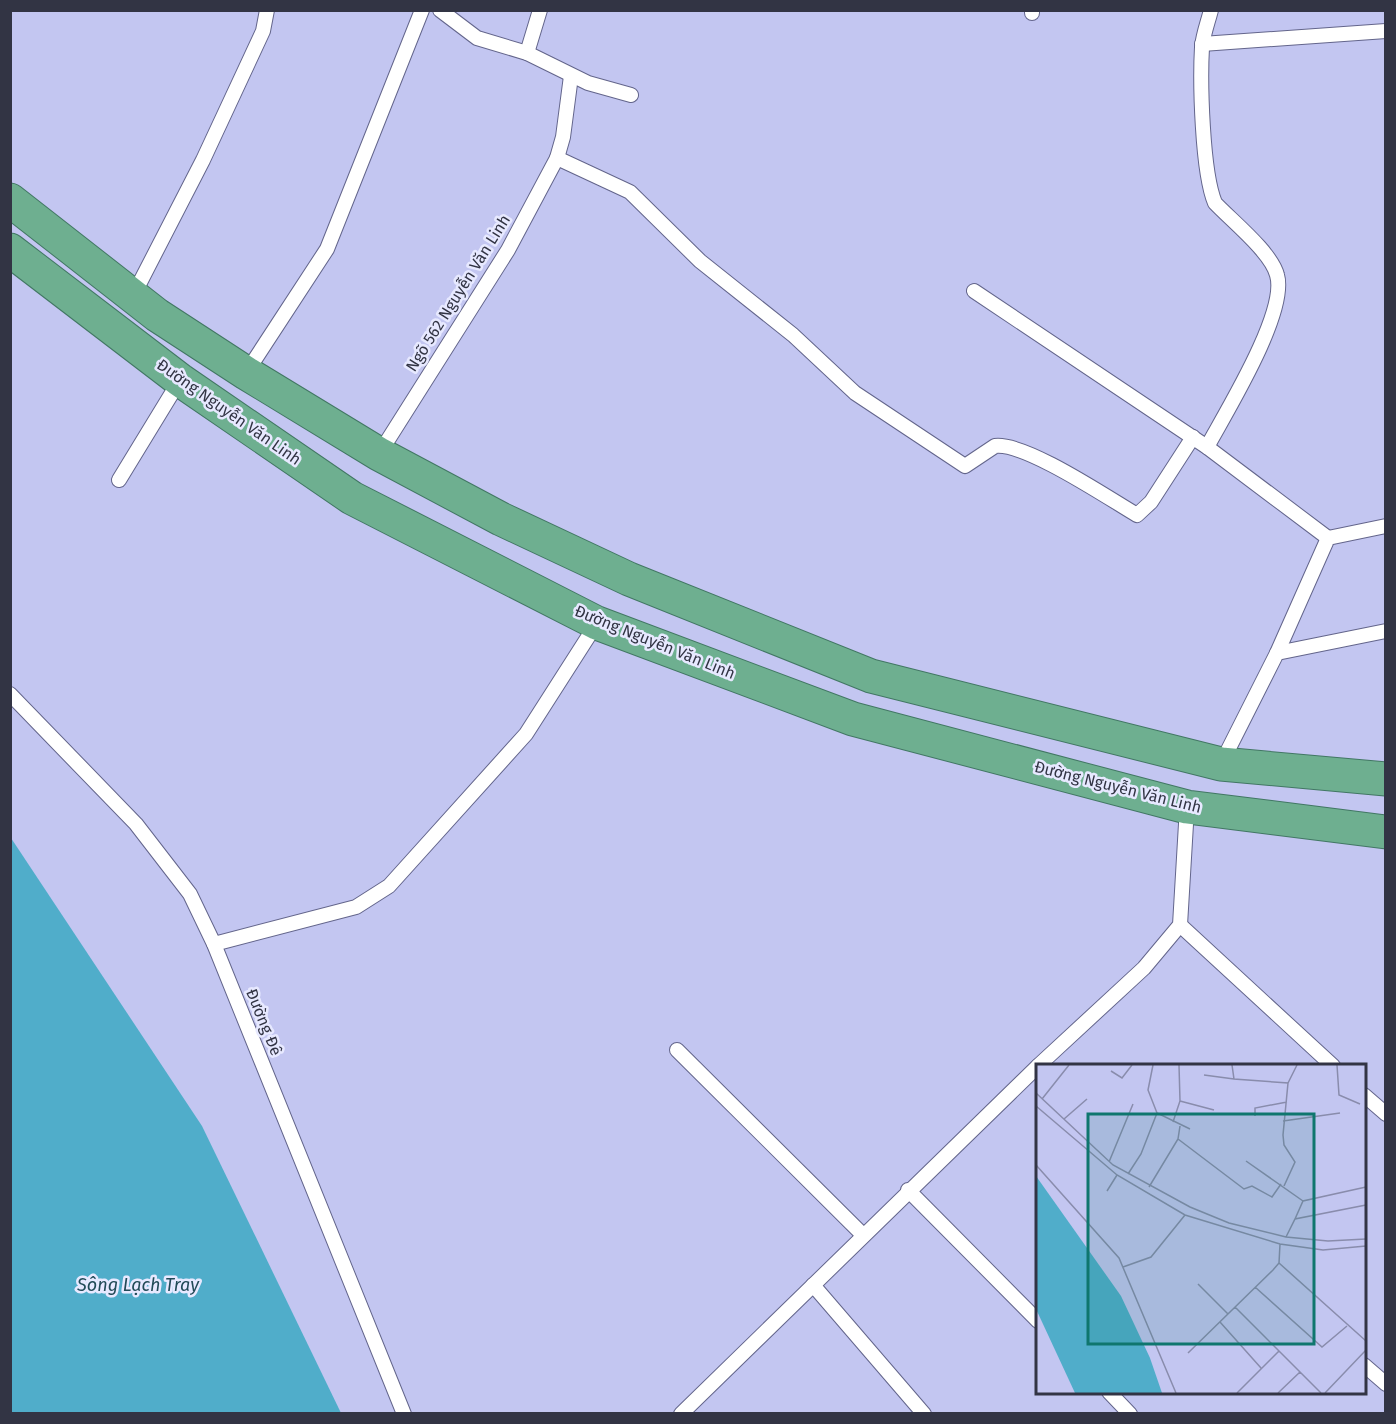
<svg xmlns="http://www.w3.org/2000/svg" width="1396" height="1424" viewBox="0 0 1396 1424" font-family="'Fira Sans',sans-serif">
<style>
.water{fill:#50adca}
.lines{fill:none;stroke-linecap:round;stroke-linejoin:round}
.service-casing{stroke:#63658b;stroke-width:16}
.trunk-casing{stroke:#427764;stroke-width:35}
.service{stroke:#fff;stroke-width:14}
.trunk{stroke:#6eaf90;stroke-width:33}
.labels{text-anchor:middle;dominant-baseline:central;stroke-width:5;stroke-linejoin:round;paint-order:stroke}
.street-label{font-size:16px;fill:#323444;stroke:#e7e9ff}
.water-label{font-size:18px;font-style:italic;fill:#214a57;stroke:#e7e9ff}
.inset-road{fill:none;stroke:#898cac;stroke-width:1.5}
.view{fill:#0f766e;fill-opacity:0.15;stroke:#0f766e;stroke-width:3}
.inset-edge{fill:none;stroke:#323444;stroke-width:3}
</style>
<rect width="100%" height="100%" fill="#c3c6f1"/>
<!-- water -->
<path class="water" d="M11 838 202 1126 341 1413H11Z"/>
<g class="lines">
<defs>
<g id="service">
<path d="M440 10 477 38 527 53 588 83 631 95"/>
<path d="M1032 10V13"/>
<path d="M1202 44 1386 31"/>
<path d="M527 53 540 10"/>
<path d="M557 158 630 192 700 261 793 335 855 393 965 466 995 446C1025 442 1108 498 1137 515L1151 502 1193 437"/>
<path d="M974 291 1207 447 1328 538"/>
<path d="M133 296 203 160 263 31 267 10"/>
<path d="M246 373 327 249 422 10"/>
<path d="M1207 447C1226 412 1288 312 1277 275 1271 252 1232 221 1215 203 1202 172 1200 82 1202 47 1203 35 1208 22 1211 10"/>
<path d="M379 454 508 250 557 158 563 137 571 76"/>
<path d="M119 480 180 380"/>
<path d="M1277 653 1328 538 1386 526"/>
<path d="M10 694 136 824 190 894 214 944 404 1414"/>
<path d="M1221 764 1277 653 1386 631"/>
<path d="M1180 925 1333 1066"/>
<path d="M214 944 356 907 389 886 526 734 597 623"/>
<path d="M677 1050 862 1234"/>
<path d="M1038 1066 1144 968 1180 925 1187 807"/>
<path d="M1364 1095 1386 1114"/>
<path d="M908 1190 1038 1321"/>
<path d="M813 1285 924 1414"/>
<path d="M1364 1365 1386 1384"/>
<path d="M1109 1392 1130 1414"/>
<path d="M681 1414 1038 1066"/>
</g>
<g id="trunk">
<path d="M10 200 157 315 246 373 379 454 501 519 629 579 871 676 1221 764 1386 779"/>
<path d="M10 250 180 380 352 498 597 623 853 719 1187 807 1386 832"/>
</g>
</defs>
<!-- service casing -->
<use href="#service" class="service-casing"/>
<!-- trunk casing -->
<use href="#trunk" class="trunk-casing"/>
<!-- service -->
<use href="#service" class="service"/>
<!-- trunk -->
<use href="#trunk" class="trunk"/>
</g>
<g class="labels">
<!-- street labels -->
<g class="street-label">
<text transform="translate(458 293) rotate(-58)">Ngõ 562 Nguyễn Văn Linh</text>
<text transform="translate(229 412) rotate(35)">Đường Nguyễn Văn Linh</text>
<text transform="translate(655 642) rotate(22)">Đường Nguyễn Văn Linh</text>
<text transform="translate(1118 787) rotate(14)">Đường Nguyễn Văn Linh</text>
<text transform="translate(264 1022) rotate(68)">Đường Đê</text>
</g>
<!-- water labels -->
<g class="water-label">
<text x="138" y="1285">Sông Lạch Tray</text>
</g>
</g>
<!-- overview -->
<g transform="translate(1036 1064)">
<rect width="330" height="330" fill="#c3c6f1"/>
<path d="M0 112 85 232 114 294 126 329H39L0 245Z" fill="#50adca"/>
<path class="inset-road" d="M117 1 112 26 121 49 154 65M196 1 198 15 252 19 247 71 248 81 259 98 248 122M301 1 303 31 324 40M75 7 86 14 96 1M168 11 198 15M252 19 261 1M0 29 77 101 154 143 193 159 250 173 292 177 330 175M6 35 33 1M144 37 178 46M0 42 81 111 149 151 244 180 287 186 330 182M219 52V44L251 38M28 55 51 35M247 57 304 49M137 58 144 37 143 1M142 75 208 125 216 122 236 133 245 120M210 97 267 137M73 98 97 40M0 101 83 194 140 329M92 110 105 90 121 49M113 123 142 75 144 62M71 127 81 111M259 155 267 137 330 123M250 173 259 155 330 141M243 199 330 277M87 203 115 193 149 151M162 220 192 250M219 223 286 283 311 262M199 243 285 329M184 258 225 304M152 289 237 206 243 199 244 180M201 329 243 287M242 329 264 308M289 329 330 286"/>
<path class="view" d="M52 50H278V280H52Z"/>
<rect width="330" height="330" class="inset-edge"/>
</g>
<!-- border -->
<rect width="1396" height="1424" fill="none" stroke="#323444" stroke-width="24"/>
</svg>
